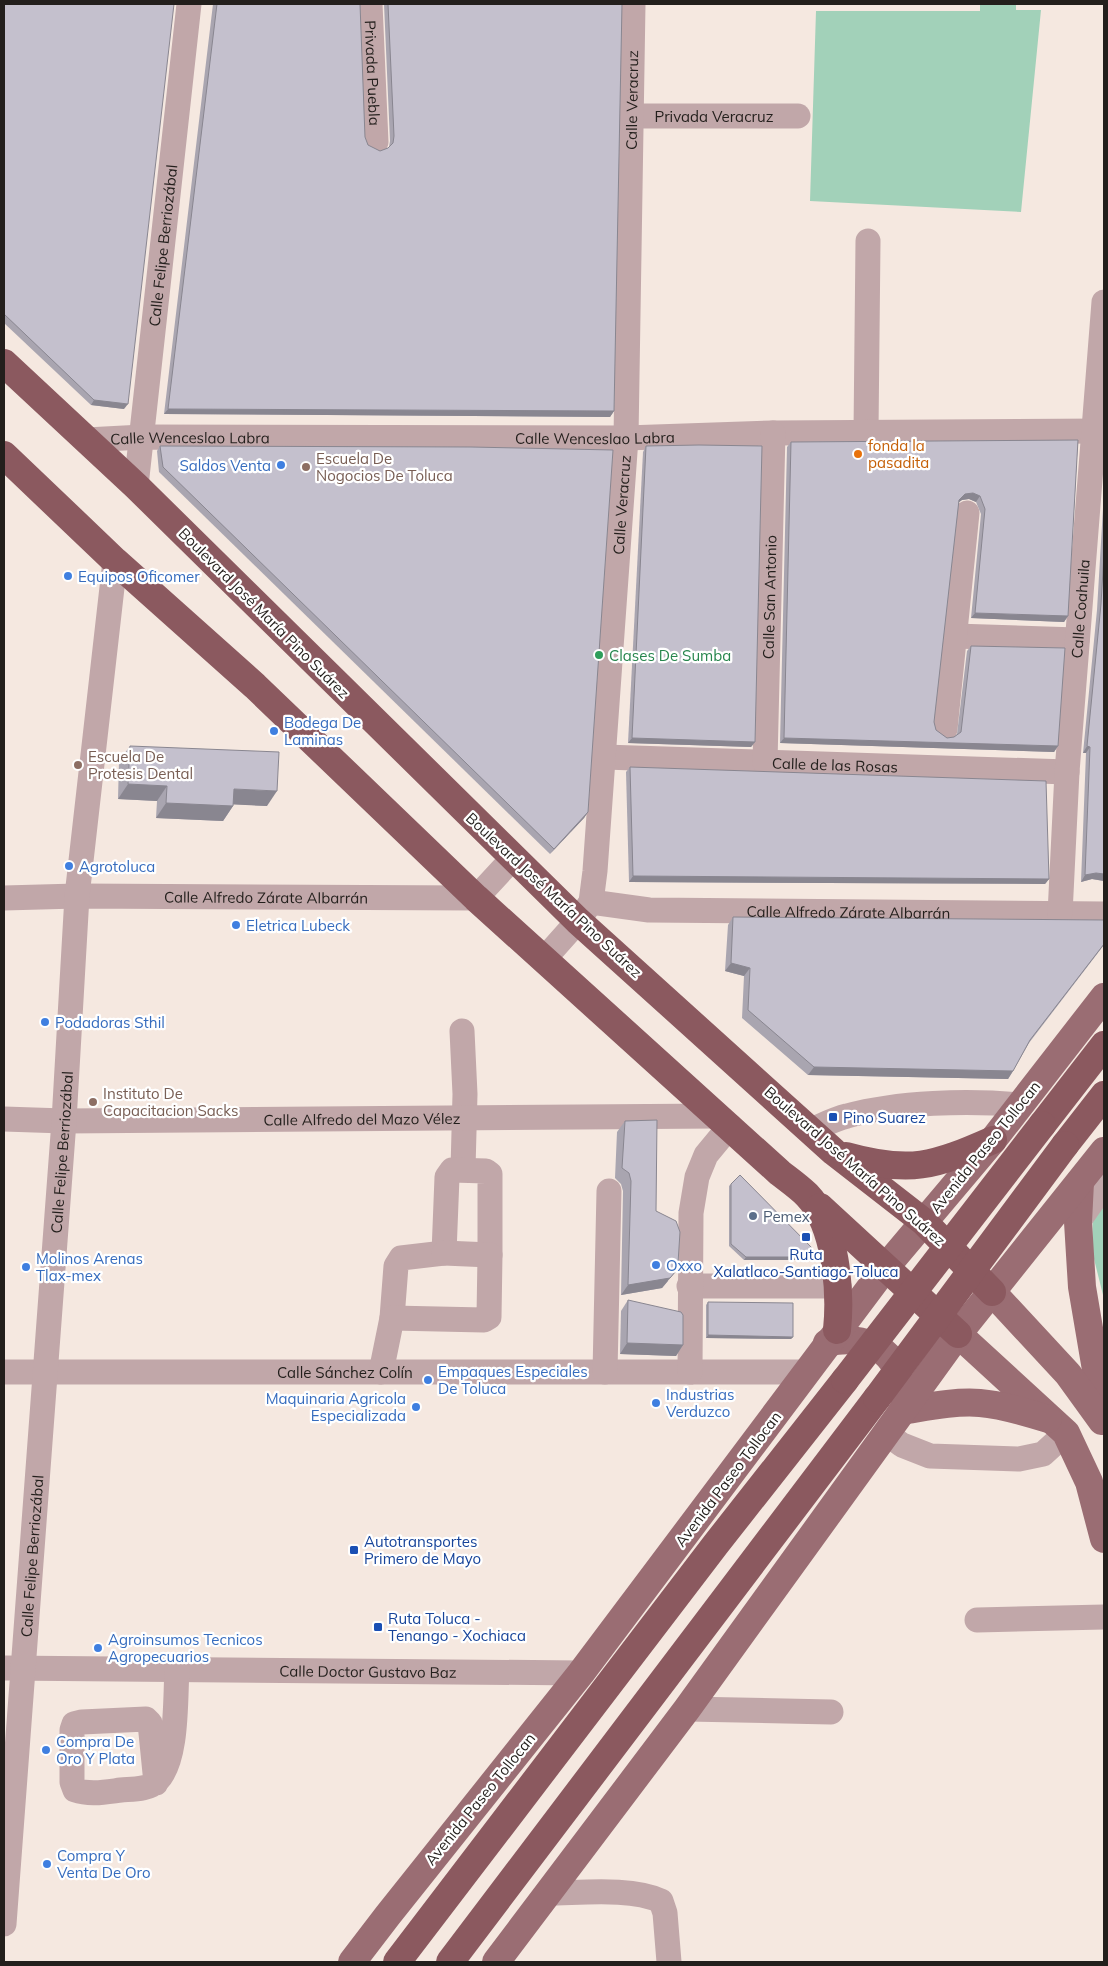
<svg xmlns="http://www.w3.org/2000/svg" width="1108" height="1966" viewBox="0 0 1108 1966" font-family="Mulish,sans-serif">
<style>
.green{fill:#a2d1b9}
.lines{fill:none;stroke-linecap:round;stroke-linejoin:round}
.minor{stroke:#c1a7a9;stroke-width:25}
.major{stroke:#9a6d73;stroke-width:28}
.highway{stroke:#8b595f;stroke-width:28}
.highway-bridge{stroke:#8b595f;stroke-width:28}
.wall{fill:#a9a5b0}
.shaded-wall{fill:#898690}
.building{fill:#c4c0cd;stroke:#898690}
.food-dot{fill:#e8710a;stroke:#fff;stroke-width:2}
.shop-dot{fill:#3f7fe0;stroke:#fff;stroke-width:2}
.education-dot{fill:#8d6e63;stroke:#fff;stroke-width:2}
.leisure-dot{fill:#2e9e5b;stroke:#fff;stroke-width:2}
.transit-dot{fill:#1a4fb4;stroke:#fff;stroke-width:2}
.service-dot{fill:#5c6f8a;stroke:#fff;stroke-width:2}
.labels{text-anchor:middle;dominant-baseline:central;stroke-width:4.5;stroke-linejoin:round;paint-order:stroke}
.street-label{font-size:15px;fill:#231f1c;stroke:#fff}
.food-label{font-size:15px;fill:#c56008;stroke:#fff;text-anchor:start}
.education-label{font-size:15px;fill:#785e54;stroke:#fff;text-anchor:start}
.shop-label{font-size:15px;fill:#366cbe;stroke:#fff;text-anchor:start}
.leisure-label{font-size:15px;fill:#27864d;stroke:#fff;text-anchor:start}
.transit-label{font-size:15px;fill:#164399;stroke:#fff;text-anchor:start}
.service-label{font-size:15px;fill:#4e5e75;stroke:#fff;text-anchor:start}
</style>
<rect width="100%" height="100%" fill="#f5e8e0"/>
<!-- green -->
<g class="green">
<path d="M980 4H1016V10H1041L1021 212 810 201 816 11H980Z"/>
<path d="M1104 1192V1299L1092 1251 1093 1207Z"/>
</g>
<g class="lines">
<!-- minor -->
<g class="minor">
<path id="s1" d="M370 4 376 142"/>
<path id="s2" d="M632 116H798"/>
<path d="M866 432 868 241"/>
<path id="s3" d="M86 440 143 437 626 438 773 433 1104 431"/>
<path id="s4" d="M136 486 189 4"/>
<path d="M955 636 1077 640"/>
<path d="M945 729 967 513"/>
<path id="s5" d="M604 757 1067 772"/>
<path id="s6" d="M765 762 773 433"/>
<path id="s7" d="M4 898 77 896 476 898 513 858"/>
<path id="s8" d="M591 902 649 910 1104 914"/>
<path id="s9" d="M1060 914 1067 772 1104 302"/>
<path id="s10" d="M545 958 578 921 591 902 595 871 626 438 633 4"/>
<path d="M462 1031 465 1094 463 1169"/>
<path id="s11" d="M4 1119 64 1121 718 1116"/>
<path d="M811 1130C823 1125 835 1119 847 1116 898 1102 968 1100 1021 1105"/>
<path d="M1078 1222 1104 1185"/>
<path d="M689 1286H839"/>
<path d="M392 1318 396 1266 401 1258 444 1253 447 1177 452 1170 486 1171 490 1174V1255"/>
<path id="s12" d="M4 1372H808"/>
<path d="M381 1372 392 1318 484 1320 489 1317 490 1255 444 1253"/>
<path d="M605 1372 609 1191"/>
<path d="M690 1372 691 1213 697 1177 706 1155 730 1126"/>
<path d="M887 1434 902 1445 930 1456 1019 1459 1043 1454 1066 1433"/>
<path d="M977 1620 1104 1617"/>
<path id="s13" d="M4 1668 581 1673"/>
<path d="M687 1709 831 1712"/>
<path d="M156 1783 150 1723 146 1719 82 1722 74 1724 72 1730V1782L75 1790C90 1795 105 1792 121 1790 131 1789 149 1790 157 1781 178 1760 175 1699 177 1670"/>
<path d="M548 1893C580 1893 631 1887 661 1901L665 1913 669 1962"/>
<path id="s14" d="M4 1924 64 1121 77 896 115 561"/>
</g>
<!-- major -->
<g class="major">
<path d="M1080 1182 1078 1222 1082 1287 1104 1417"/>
<path d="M992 1292 1068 1374 1102 1421"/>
<path d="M958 1334 1066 1433 1089 1482 1104 1539"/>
<path d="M827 1343C863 1333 902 1350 900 1392"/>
<path d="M902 1411C927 1407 954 1401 980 1403 1003 1405 1026 1412 1048 1419"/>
<path d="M352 1962 388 1915 581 1673 885 1268 993 1140 1104 997"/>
<path d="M496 1962 687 1709 958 1334 1104 1151"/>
</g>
<!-- highway -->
<g class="highway">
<path d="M4 363 136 486 578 921 834 1152 924 1222 992 1292"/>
<path d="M4 455 115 561 255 686 476 898 780 1173C789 1180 799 1187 807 1195 836 1225 841 1291 837 1330"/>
<path d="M1042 1125 1104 1045"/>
<path d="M1065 1145 1104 1095"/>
<path d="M846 1156C910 1174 934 1166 993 1140"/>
<path d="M820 1207 958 1334"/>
<path d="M397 1962 716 1544 845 1380"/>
<path d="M450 1962 877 1398"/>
</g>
<!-- highway-bridge -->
<g class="highway-bridge">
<path d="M845 1380 1042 1125"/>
<path d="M877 1398 1065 1145"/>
</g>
</g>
<!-- wall -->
<g class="wall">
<path d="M4 4 124 409 91 405 4 323Z"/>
<path d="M213 4H360L365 137 368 145 380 151 388 148 389 147 390 141 384 4H622L614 411 610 417 164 414Z"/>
<path d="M1078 440 1068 616 1064 622 971 618 981 514 976 502 969 499 962 500 959 502 934 722 936 730 947 738 954 737 957 734 967 651 971 646 1058 746 1054 752 780 743 787 447 791 442Z"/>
<path d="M160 446 588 812 584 818 550 854 159 472 157 451Z"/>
<path d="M646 446 755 742 751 747 628 743 643 452Z"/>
<path d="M1104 491V881L1092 879 1081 882 1086 753H1083L1097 610Z"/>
<path d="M130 746 267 806 233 804V806L223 821 156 818 157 801 118 799 119 761Z"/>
<path d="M630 767 1049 879 1045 884 629 882 626 772Z"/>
<path d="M733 917 1104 945 1029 1043 1013 1071 1008 1079 808 1075 742 1018 744 976 725 971 728 925Z"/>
<path d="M625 1121 656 1211 668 1281 662 1288 621 1295 623 1191 621 1184 615 1178 617 1132Z"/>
<path d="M731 1184 811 1251 802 1260H744L729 1246V1186Z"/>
<path d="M628 1300 683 1345 676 1356 620 1354 621 1311Z"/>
<path d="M708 1302 793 1337 791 1339 706 1338V1305Z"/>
</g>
<!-- shaded-wall -->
<g class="shaded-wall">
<path d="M94 400 128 404 124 409 91 405Z"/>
<path d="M168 409 614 411 610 417 164 414Z"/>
<path d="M973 493 980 496 976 502 969 499 962 500 955 505 959 500 965 494Z"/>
<path d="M975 613 1068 616 1064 622 971 618Z"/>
<path d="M632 738 755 742 751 747 628 743Z"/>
<path d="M784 738 1058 746 1054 752 780 743Z"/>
<path d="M1087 746 1090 747 1086 753H1083Z"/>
<path d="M128 784 167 786 157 801 118 799Z"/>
<path d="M234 789 277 791 267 806 224 804Z"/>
<path d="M166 803 233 806 223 821 156 818Z"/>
<path d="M588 812 584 818 550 854 554 849Z"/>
<path d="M1096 873 1104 874V881L1092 879 1081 882 1085 875Z"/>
<path d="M633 876 1049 879 1045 884 629 882Z"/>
<path d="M731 963 750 968 744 976 725 971Z"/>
<path d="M814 1067 1013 1071 1008 1079 808 1075Z"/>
<path d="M813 1249 802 1260H744L746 1257Z"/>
<path d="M676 1271 662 1288 621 1295 628 1285Z"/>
<path d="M708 1335 793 1337 791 1339 706 1338Z"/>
<path d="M627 1343 683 1345 676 1356 620 1354Z"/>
</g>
<!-- building -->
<g class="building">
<path d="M4 4H174L128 404 94 400 4 314Z"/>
<path d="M217 4H360L365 137 368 145 380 151 388 148 393 143 394 136 388 4H622L614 411 168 409Z"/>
<path d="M1078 440 1068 616 975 613 985 509 980 496 973 493 965 494 959 500 934 722 936 730 947 738 954 737 961 732 971 646 1065 648 1058 746 784 738 791 442Z"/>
<path d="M699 445 762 446 755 742 632 738 646 446Z"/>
<path d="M160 446 471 447 613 450 588 812 554 849 163 467Z"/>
<path d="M1104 554V874L1096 873 1085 875 1090 747 1087 746 1101 604Z"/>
<path d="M130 746 279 752 277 791 234 789 233 806 166 803 167 786 128 784Z"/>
<path d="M630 767 1046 781 1049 879 633 876Z"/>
<path d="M733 917 1104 920V944L1030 1040 1013 1071 814 1067 748 1010 750 968 731 963Z"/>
<path d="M657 1120 656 1211 676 1221 680 1232 678 1263 676 1271 670 1278 628 1285 631 1181 629 1173 622 1168 625 1121Z"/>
<path d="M740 1175 813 1249 804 1257H746L731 1244V1184Z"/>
<path d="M628 1300 681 1312 683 1315V1345L627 1343Z"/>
<path d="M708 1302 793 1303V1337L708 1335Z"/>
</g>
<!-- markers -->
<circle class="food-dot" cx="858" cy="454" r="5"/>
<g class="shop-dot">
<circle cx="281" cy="465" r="5"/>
<circle cx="68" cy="576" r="5"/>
<circle cx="274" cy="731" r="5"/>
<circle cx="69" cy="866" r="5"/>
<circle cx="236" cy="925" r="5"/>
<circle cx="45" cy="1022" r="5"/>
<circle cx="656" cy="1265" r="5"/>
<circle cx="26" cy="1267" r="5"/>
<circle cx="428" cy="1380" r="5"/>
<circle cx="656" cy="1403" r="5"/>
<circle cx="416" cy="1407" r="5"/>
<circle cx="98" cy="1648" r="5"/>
<circle cx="46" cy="1750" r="5"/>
<circle cx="47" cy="1864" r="5"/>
</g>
<g class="education-dot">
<circle cx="306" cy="467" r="5"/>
<circle cx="78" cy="765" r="5"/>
<circle cx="93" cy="1102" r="5"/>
</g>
<circle class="leisure-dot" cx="599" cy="655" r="5"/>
<g class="transit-dot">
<rect x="828" y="1112" width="10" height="10" rx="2.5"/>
<rect x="801" y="1232" width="10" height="10" rx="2.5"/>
<rect x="349" y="1545" width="10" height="10" rx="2.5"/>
<rect x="373" y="1622" width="10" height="10" rx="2.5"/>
</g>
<circle class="service-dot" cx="753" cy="1216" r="5"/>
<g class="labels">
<!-- street labels -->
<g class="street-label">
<text stroke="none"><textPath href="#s1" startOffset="69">Privada Puebla</textPath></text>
<text stroke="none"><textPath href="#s10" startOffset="876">Calle Veracruz</textPath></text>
<text stroke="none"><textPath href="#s2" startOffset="82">Privada Veracruz</textPath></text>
<text stroke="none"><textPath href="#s4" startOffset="242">Calle Felipe Berriozábal</textPath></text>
<text stroke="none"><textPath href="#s3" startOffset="509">Calle Wenceslao Labra</textPath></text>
<text stroke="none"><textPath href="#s3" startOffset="104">Calle Wenceslao Labra</textPath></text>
<text stroke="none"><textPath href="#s10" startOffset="471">Calle Veracruz</textPath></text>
<text stroke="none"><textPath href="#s6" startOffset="165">Calle San Antonio</textPath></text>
<text stroke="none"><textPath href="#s9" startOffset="306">Calle Coahuila</textPath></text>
<text transform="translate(264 613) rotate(45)">Boulevard José María Pino Suárez</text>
<text stroke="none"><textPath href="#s5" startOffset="231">Calle de las Rosas</textPath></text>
<text transform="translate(554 895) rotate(43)">Boulevard José María Pino Suárez</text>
<text stroke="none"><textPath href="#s7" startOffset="262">Calle Alfredo Zárate Albarrán</textPath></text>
<text stroke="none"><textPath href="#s8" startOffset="258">Calle Alfredo Zárate Albarrán</textPath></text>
<text stroke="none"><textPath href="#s11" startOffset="358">Calle Alfredo del Mazo Vélez</textPath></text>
<text transform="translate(985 1147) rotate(-51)">Avenida Paseo Tollocan</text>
<text stroke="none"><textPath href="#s14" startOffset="774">Calle Felipe Berriozábal</textPath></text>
<text transform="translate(855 1166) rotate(41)">Boulevard José María Pino Suárez</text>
<text stroke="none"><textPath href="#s12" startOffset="341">Calle Sánchez Colín</textPath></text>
<text transform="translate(728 1479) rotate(-53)">Avenida Paseo Tollocan</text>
<text stroke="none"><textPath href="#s14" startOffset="369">Calle Felipe Berriozábal</textPath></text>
<text stroke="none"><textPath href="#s13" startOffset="364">Calle Doctor Gustavo Baz</textPath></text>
<text transform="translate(480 1799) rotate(-51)">Avenida Paseo Tollocan</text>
</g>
<!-- food labels -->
<g class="food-label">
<text x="868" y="445">fonda la<tspan x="868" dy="17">pasadita</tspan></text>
</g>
<!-- education labels -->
<g class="education-label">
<text x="316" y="458">Escuela De<tspan x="316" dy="17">Nogocios De Toluca</tspan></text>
<text x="88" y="756">Escuela De<tspan x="88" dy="17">Protesis Dental</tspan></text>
<text x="103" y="1093">Instituto De<tspan x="103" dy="17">Capacitacion Sacks</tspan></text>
</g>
<!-- shop labels -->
<g class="shop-label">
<text x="271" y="465" text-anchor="end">Saldos Venta</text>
<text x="78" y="576">Equipos Oficomer</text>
<text x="284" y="722">Bodega De<tspan x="284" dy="17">Laminas</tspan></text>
<text x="79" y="866">Agrotoluca</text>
<text x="246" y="925">Eletrica Lubeck</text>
<text x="55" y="1022">Podadoras Sthil</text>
<text x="36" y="1258">Molinos Arenas<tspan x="36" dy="17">Tlax-mex</tspan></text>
<text x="666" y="1265">Oxxo</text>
<text x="438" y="1371">Empaques Especiales<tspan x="438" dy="17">De Toluca</tspan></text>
<text x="666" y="1394">Industrias<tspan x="666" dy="17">Verduzco</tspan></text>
<text x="406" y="1398" text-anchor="end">Maquinaria Agricola<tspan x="406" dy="17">Especializada</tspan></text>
<text x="108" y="1639">Agroinsumos Tecnicos<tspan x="108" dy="17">Agropecuarios</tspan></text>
<text x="56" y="1741">Compra De<tspan x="56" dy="17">Oro Y Plata</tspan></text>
<text x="57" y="1855">Compra Y<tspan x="57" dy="17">Venta De Oro</tspan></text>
</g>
<!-- leisure labels -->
<g class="leisure-label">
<text x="609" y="655">Clases De Sumba</text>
</g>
<!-- transit labels -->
<g class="transit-label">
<text x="843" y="1117">Pino Suarez</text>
<text x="806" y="1254" text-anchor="middle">Ruta<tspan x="806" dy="17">Xalatlaco-Santiago-Toluca</tspan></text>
<text x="364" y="1541">Autotransportes<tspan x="364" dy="17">Primero de Mayo</tspan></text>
<text x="388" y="1618">Ruta Toluca -<tspan x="388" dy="17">Tenango - Xochiaca</tspan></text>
</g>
<!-- service labels -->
<g class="service-label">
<text x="763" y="1216">Pemex</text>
</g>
</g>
<!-- border -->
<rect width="1108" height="1966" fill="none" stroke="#231f1c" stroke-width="10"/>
</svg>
